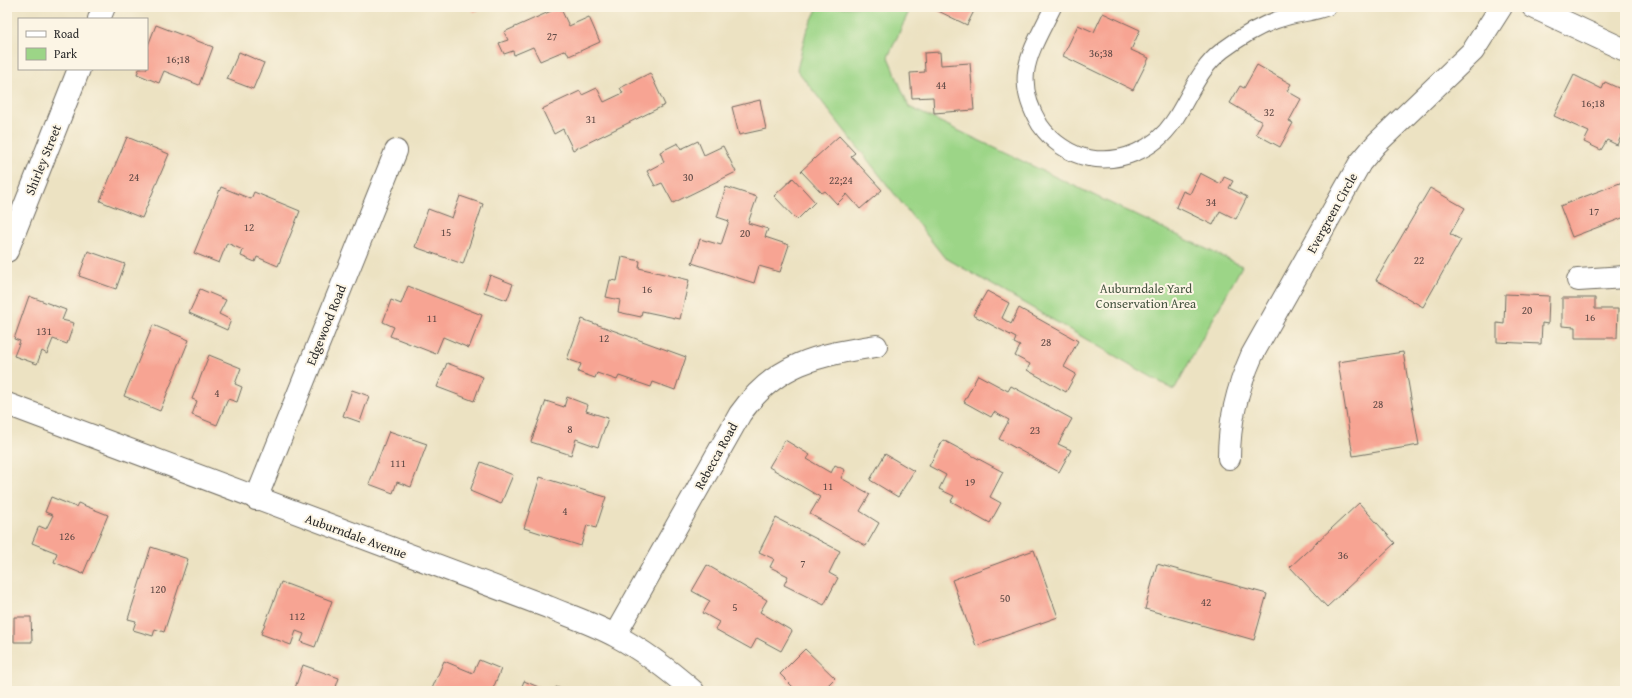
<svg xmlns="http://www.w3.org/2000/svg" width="1632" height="698" viewBox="0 0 1632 698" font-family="'Gentium Book Plus',serif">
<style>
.green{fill:#9cd587;stroke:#648059}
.building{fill:#f7a493}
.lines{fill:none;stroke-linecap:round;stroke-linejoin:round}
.service-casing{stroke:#6f6b60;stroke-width:18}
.minor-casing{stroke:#6f6b60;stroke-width:24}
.tertiary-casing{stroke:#6f6b60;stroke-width:24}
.service{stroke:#fff;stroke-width:16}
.minor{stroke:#fff;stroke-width:22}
.tertiary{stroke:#fff;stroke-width:22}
.labels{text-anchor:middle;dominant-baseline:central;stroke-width:4;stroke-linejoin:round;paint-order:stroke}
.number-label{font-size:11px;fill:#5e4945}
.street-label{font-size:13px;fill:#2b2b2b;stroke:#fcf5e5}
.park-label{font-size:13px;fill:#475642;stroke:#fcf5e5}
</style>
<rect width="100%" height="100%" fill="#fcf5e5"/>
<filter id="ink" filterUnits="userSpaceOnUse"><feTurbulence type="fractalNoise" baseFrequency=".025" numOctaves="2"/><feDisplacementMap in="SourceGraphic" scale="8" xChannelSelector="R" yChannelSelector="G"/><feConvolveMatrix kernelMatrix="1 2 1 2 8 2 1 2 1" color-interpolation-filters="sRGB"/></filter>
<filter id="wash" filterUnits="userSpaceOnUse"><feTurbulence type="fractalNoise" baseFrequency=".012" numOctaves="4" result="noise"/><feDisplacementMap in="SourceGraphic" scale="16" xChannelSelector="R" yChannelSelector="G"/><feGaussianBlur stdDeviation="0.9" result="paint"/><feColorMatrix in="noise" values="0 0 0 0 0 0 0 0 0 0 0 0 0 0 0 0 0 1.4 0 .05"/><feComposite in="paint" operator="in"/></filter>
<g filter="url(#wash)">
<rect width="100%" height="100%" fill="#ece2c2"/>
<!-- green -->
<path class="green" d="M818 7H911L888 57 909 107 1242 266 1174 390 944 257 797 70 806 32Z"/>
<g id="blocks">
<!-- building -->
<g class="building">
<path d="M471 7H484L474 12Z"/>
<path d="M560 7 569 26 589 17 600 42 569 56 566 50 540 61 533 47 514 55 513 51 504 54 499 43 508 40 504 32Z"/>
<path d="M930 7H976L967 25Z"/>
<path d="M1103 13 1140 30 1131 50 1149 58 1133 90 1063 56 1078 25 1094 32Z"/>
<path d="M156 25 213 47 199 85 164 71 159 83 137 74 139 69H147V48Z"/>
<path d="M239 52 264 63 253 89 227 79Z"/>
<path d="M940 52 941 65 970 63 974 110 934 113 933 97 912 98 910 73 925 72 924 53Z"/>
<path d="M1257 65 1291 84 1287 91 1301 99 1289 121 1293 123 1280 147 1256 134 1262 122 1230 103 1240 86 1244 88Z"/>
<path d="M650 73 665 105 573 150 563 129 554 134 542 109 580 91 582 95 597 88 604 102 623 93 620 88Z"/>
<path d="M1574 75 1602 89 1605 82 1625 91V128L1617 145 1607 140 1601 150 1584 142 1589 132 1554 116Z"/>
<path d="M760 100 766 129 739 135 732 107Z"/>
<path d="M839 136 855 153 851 156 882 190 860 209 847 194 837 204 825 191 822 193 801 171Z"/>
<path d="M127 137 169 154 142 218 100 201Z"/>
<path d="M698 141 704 155 723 146 736 172 673 203 662 183 655 186 647 171 664 162 660 152 678 143 681 149Z"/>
<path d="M1200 173 1221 184 1224 177 1233 181 1229 188 1247 197 1236 219 1220 211 1213 225 1176 207 1183 191 1190 194Z"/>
<path d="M793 178 815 202 797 220 774 196Z"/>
<path d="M1625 181V217L1572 237 1560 206Z"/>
<path d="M221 187 251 199 254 192 300 211 278 266 257 257 255 262 241 256 243 250 227 243 219 263 194 253Z"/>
<path d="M726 187 757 197 748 223 768 229 765 237 789 245 780 272 759 266 754 283 692 263 700 239 721 245 729 221 717 217Z"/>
<path d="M1430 188 1465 208 1450 234 1461 240 1423 307 1376 280Z"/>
<path d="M460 196 483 204 463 264 415 247 428 209 452 218Z"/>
<path d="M88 251 125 264 116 289 79 276Z"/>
<path d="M622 257 640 261 639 268 689 280 680 319 642 311 641 317 618 312 620 300 606 297 610 280 617 281Z"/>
<path d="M490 275 513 284 507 300 484 292Z"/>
<path d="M408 286 482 315 469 348 443 337 436 354 390 336 394 327 383 322 391 300 401 304Z"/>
<path d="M200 289 226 300 219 314 231 320 227 330 189 313Z"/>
<path d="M987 291 1009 303 1002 318 1011 324 1019 308 1078 341 1064 367 1076 374 1066 392 1027 370 1030 364 1015 356 1020 346 1014 343 1016 338 973 315Z"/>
<path d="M1505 294 1549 296 1548 324 1542 323 1541 344 1497 342V323L1504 324Z"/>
<path d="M29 296 66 310 62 320 74 323 67 344 53 339 47 354 42 351 37 364 14 356 20 341 14 339Z"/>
<path d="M1562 298H1595V309H1618L1617 338H1575V327L1562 326Z"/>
<path d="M582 319 686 357 675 390 653 382 651 387 619 376 617 380 597 373 595 378 578 372 581 364 567 359Z"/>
<path d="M153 325 189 340 160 411 124 396Z"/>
<path d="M1403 352 1419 445 1353 456 1338 362Z"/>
<path d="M209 355 241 368 235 384 242 387 237 402 228 399 217 425 192 415 197 401 192 399Z"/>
<path d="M447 363 483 377 474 401 437 387Z"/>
<path d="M978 375 1008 391 1011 386 1072 419 1058 444 1071 450 1059 472 999 439 1009 420 994 412 991 417 964 402Z"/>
<path d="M352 390 369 396 360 422 343 416Z"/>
<path d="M567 397 588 405 586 411 608 418 598 447 576 439 571 455 531 442 546 401 564 407Z"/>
<path d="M389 431 427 444 411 487 397 482 393 493 369 484Z"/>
<path d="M785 440 810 455 807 459 831 473 835 465 845 470 841 478 870 494 860 511 879 523 866 546 810 514 820 497 769 467Z"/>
<path d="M943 440 1003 472 990 497 1001 503 990 523 951 501 954 496 939 489 946 475 929 466Z"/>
<path d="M885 454 914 471 898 497 870 480Z"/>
<path d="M481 462 513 475 501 504 470 491Z"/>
<path d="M540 477 606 497 596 528 587 525 581 546 524 528Z"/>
<path d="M51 497 76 507 78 503 108 515 83 574 54 562 57 553 32 543 39 526 46 529 53 515 45 512Z"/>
<path d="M1359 503 1395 543 1327 607 1290 567Z"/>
<path d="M776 518 840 551 829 573 838 578 824 605 784 585 788 576 770 567 774 559 759 552Z"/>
<path d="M151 547 188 559 164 632 155 629 153 636 133 630 136 621 128 619Z"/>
<path d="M1034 550 1058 617 976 646 952 580Z"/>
<path d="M1157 564 1267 594 1254 640 1145 609Z"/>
<path d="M707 565 767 600 760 612 792 631 781 651 757 638 751 649 715 629 719 622 703 613 710 601 692 591Z"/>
<path d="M281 582 332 601 315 647 301 642 304 634 296 631 291 645 261 634Z"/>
<path d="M14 617H31L32 642H14Z"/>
<path d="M805 649 835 678 822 691H797L780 674Z"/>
<path d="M479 660 501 669 492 691H431L444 661 473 673Z"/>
<path d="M303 665 339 678 335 690 338 691H294Z"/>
<path d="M524 681 548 691H520Z"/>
<path d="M556 687 567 691H555Z"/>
</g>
</g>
</g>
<g filter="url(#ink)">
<use href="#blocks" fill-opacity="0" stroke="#6f6b60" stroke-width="1"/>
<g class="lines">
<defs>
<path id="service" d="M1053 7C1031 52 1011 77 1040 125 1051 141 1070 155 1089 158 1121 164 1155 149 1173 122 1190 97 1198 69 1223 50 1243 35 1265 22 1290 16 1303 13 1316 12 1328 7"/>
<g id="minor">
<path d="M1533 7 1625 50"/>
<path d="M99 19 104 7"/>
<path d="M7 251 79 69"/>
<path d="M1578 280 1625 277"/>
<path d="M1229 458C1229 421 1237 389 1252 355L1360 163 1377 143 1473 51 1501 7"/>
<path d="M256 499 396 151"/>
<path d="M615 635 740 414C776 363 818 355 876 346"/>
</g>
<path id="tertiary" d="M7 404 548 607C570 616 594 624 616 636 644 651 669 670 693 691"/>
</defs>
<!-- service casing -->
<use href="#service" class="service-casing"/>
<!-- minor casing -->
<use href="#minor" class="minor-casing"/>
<!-- tertiary casing -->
<use href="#tertiary" class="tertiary-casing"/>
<!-- service -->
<use href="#service" class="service"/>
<!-- minor -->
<use href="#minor" class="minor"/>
<!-- tertiary -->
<use href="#tertiary" class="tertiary"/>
</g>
</g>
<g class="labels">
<!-- number labels -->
<g class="number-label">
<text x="552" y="36">27</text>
<text x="1101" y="53">36;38</text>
<text x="178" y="59">16;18</text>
<text x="941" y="85">44</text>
<text x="1593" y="103">16;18</text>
<text x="1269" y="112">32</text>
<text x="591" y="119">31</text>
<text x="134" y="177">24</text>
<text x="688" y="177">30</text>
<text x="841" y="180">22;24</text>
<text x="1211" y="202">34</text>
<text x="1594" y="211">17</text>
<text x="249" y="227">12</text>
<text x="446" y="232">15</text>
<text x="745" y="233">20</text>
<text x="1419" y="260">22</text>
<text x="647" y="289">16</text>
<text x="1527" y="310">20</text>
<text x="1590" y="317">16</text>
<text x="432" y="318">11</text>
<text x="44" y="331">131</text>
<text x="604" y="338">12</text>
<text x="1046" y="342">28</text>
<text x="217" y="393">4</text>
<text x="1378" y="404">28</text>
<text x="570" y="429">8</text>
<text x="1035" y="430">23</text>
<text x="398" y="463">111</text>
<text x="970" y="482">19</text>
<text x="828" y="486">11</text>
<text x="565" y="511">4</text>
<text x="67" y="536">126</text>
<text x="1343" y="555">36</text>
<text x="803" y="563">7</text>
<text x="158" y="589">120</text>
<text x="1005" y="598">50</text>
<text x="1206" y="602">42</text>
<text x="735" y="607">5</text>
<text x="297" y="616">112</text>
</g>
<!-- street labels -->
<g class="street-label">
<text transform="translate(43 160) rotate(-68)">Shirley Street</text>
<text transform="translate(1332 213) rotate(-61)">Evergreen Circle</text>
<text transform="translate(326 325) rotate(-68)">Edgewood Road</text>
<text transform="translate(716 456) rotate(-61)">Rebecca Road</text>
<text transform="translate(356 536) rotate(20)">Auburndale Avenue</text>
</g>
<!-- park labels -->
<g class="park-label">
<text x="1146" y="288">Auburndale Yard<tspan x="1146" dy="15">Conservation Area</tspan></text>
</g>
</g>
<!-- margin -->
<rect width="1632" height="698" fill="none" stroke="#fcf5e5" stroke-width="24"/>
<!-- legend -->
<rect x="18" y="18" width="130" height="52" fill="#fcf5e5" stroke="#a8a49b"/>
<rect x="26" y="31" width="20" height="6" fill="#ffffff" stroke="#a8a49b"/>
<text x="54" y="38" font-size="12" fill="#2b2b2b">Road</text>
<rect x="26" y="48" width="20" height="12" fill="#9cd587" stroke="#a8a49b"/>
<text x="54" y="58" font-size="12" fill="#2b2b2b">Park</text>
</svg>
